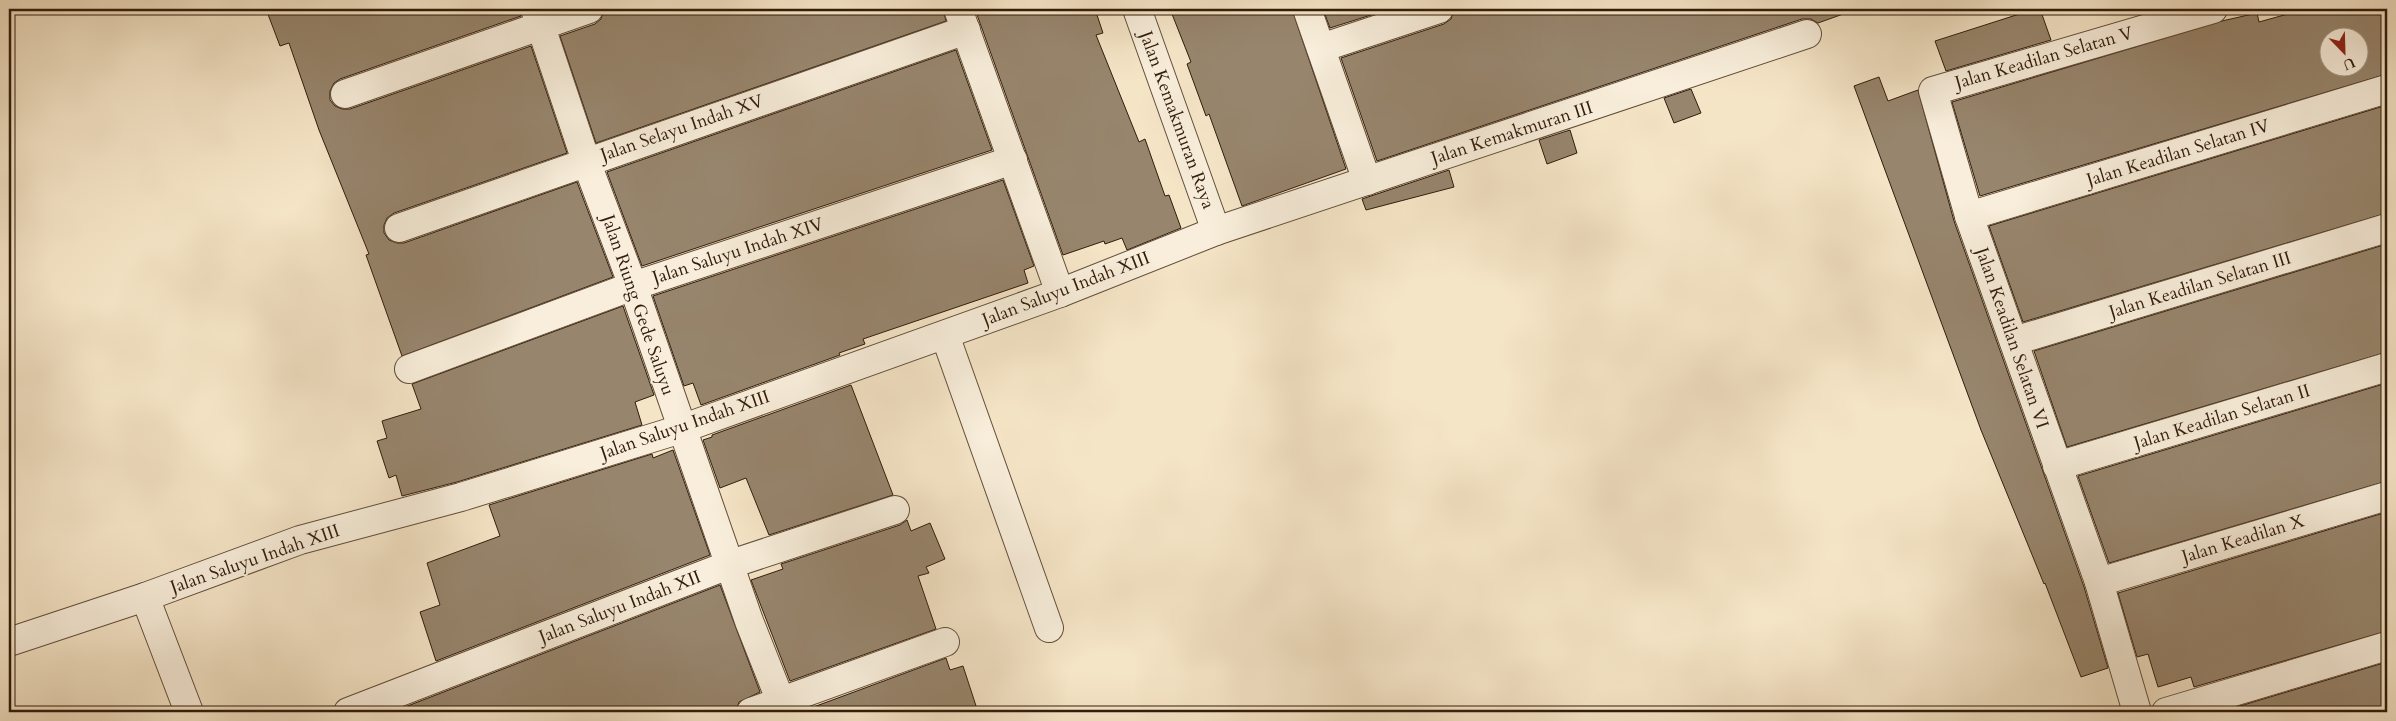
<svg xmlns="http://www.w3.org/2000/svg" width="2396" height="721" viewBox="0 0 2396 721" font-family="Cardo,serif">
<style>
.building{fill:#97856d;stroke:#311c0b;fill-rule:evenodd}
.lines{fill:none;stroke-linecap:round;stroke-linejoin:round}
.minor-casing{stroke:#624e3a;stroke-width:30}
.minor{stroke:#f8eedb;stroke-width:28}
.labels{text-anchor:middle;dominant-baseline:central;stroke-width:4.5;stroke-linejoin:round;paint-order:stroke}
.street-label{font-size:18px;fill:#311c0b;stroke:#f8eedb}
</style>
<rect width="100%" height="100%" fill="#f5e5c7"/>
<filter id="stains"><feTurbulence type="fractalNoise" baseFrequency=".004" numOctaves="4"/><feColorMatrix values="0 0 0 0 .2 0 0 0 0 .09 0 0 0 0 .02 0 0 0 .5 -.17"/></filter>
<radialGradient id="worn" r=".72"><stop offset=".6" stop-color="#630" stop-opacity="0"/><stop offset="1" stop-color="#630" stop-opacity=".3"/></radialGradient>
<!-- building -->
<g class="building">
<path d="M266 9H520L521 16 340 79 334 83 330 91V100L335 106 342 109H350L531 46 567 153 394 213 387 218 384 225V233L389 240 397 243H404L577 182 613 277 402 356 366 255 369 254 319 130 289 43 280 46Z"/>
<path d="M604 9H943L946 21 596 143 560 36 595 24 601 19Z"/>
<path d="M975 9H1095L1103 33 1096 35 1139 142 1145 139 1165 196 1169 195 1181 228 1127 250 1122 238 1105 244 1104 241 1063 255Z"/>
<path d="M1170 9H1292L1346 169 1242 206 1209 114 1206 116 1187 64 1191 62Z"/>
<path d="M1323 9H1390L1330 28Z"/>
<path d="M1454 9H1845L1846 13 1818 23 1811 19H1802L1377 161 1341 58 1444 24 1451 19Z"/>
<path d="M2035 9H2040L2051 40 1946 71 1935 41Z"/>
<path d="M2306 9H2387V74L1980 196 1952 102 2222 21 2257 13 2259 22ZM2328 38H2358V68H2328Z"/>
<path d="M956 50 992 150 642 266 607 172Z"/>
<path d="M1879 77 1888 101 1918 90 1954 221 2084 587 2108 668 2081 677 2045 583 2044 584 1981 430 1854 86Z"/>
<path d="M1691 89 1701 113 1674 123 1664 98Z"/>
<path d="M2387 105V213L2023 322 1989 226Z"/>
<path d="M1570 130 1577 153 1547 164 1539 140Z"/>
<path d="M1449 170 1454 187 1366 210 1362 199Z"/>
<path d="M1003 180 1034 266 1024 270 1028 283 863 339 865 344 839 353 840 355 701 405 693 383 684 386 653 296Z"/>
<path d="M2387 244V352L2067 447 2034 351Z"/>
<path d="M623 306 654 395 635 402 642 425 457 482 402 496 396 475 389 478 377 441 387 438 382 421 421 409 412 384Z"/>
<path d="M2387 383V481L2109 563 2078 476Z"/>
<path d="M851 385 893 495 769 535 746 478 720 488 703 440 712 437V435Z"/>
<path d="M673 450 710 555 436 661 420 612 440 605 427 563 500 536 489 505 652 454 653 458Z"/>
<path d="M2387 512V631L2194 687 2191 677 2158 687 2148 654 2137 657 2118 593Z"/>
<path d="M907 520 911 531 930 523 945 559 926 567 929 573 918 576 936 629 790 681 751 580 783 569 781 564 900 525Z"/>
<path d="M720 585 760 692 739 702 736 712H392Z"/>
<path d="M946 658 950 670 963 666 978 712H800Z"/>
<path d="M2387 662V712H2220Z"/>
</g>
<g class="lines">
<defs>
<g id="minor">
<path d="M535 9 586 161 633 286 749 621 785 712"/>
<path d="M958 9 1060 293"/>
<path d="M1137 9 1216 231"/>
<path d="M1307 9 1367 181"/>
<path d="M1321 48 1439 9"/>
<path d="M345 94 589 9"/>
<path d="M1969 216 2387 89"/>
<path d="M399 228 966 30"/>
<path d="M945 335 1049 628"/>
<path d="M2014 341 2387 228"/>
<path d="M409 369 633 286 1013 160"/>
<path d="M2057 466 2387 367"/>
<path d="M2099 582 2387 496"/>
<path d="M145 597 189 712"/>
<path d="M9 642 145 597 300 540 461 497 681 429 1060 293 1216 231 1807 34"/>
<path d="M348 712 731 564 895 510"/>
<path d="M751 712 945 642"/>
<path d="M2137 712 2099 582 1969 216 1933 91 2213 9"/>
<path d="M2166 712 2387 646"/>
</g>
</defs>
<!-- minor casing -->
<use href="#minor" class="minor-casing"/>
<!-- minor -->
<use href="#minor" class="minor"/>
</g>
<g class="labels">
<!-- street labels -->
<g class="street-label">
<text transform="translate(2044 58) rotate(-16)">Jalan Keadilan Selatan V</text>
<text transform="translate(1177 120) rotate(70)">Jalan Kemakmuran Raya</text>
<text transform="translate(682 128) rotate(-19)">Jalan Selayu Indah XV</text>
<text transform="translate(1512 133) rotate(-18)">Jalan Kemakmuran III</text>
<text transform="translate(2178 153) rotate(-17)">Jalan Keadilan Selatan IV</text>
<text transform="translate(738 251) rotate(-18)">Jalan Saluyu Indah XIV</text>
<text transform="translate(2200 285) rotate(-17)">Jalan Keadilan Selatan III</text>
<text transform="translate(1066 289) rotate(-21)">Jalan Saluyu Indah XIII</text>
<text transform="translate(638 305) rotate(71)">Jalan Riung Gede Saluyu</text>
<text transform="translate(2012 338) rotate(71)">Jalan Keadilan Selatan VI</text>
<text transform="translate(2222 417) rotate(-17)">Jalan Keadilan Selatan II</text>
<text transform="translate(685 425) rotate(-19)">Jalan Saluyu Indah XIII</text>
<text transform="translate(2243 539) rotate(-17)">Jalan Keadilan X</text>
<text transform="translate(255 559) rotate(-19)">Jalan Saluyu Indah XIII</text>
<text transform="translate(620 607) rotate(-21)">Jalan Saluyu Indah XII</text>
</g>
</g>
<!-- margin -->
<rect width="2396" height="721" fill="none" stroke="#f5e5c7" stroke-width="30"/>
<rect x="10" y="10" width="2376" height="701" fill="none" stroke="#311c0b" stroke-width="2.5"/>
<rect x="15" y="15" width="2366" height="691" fill="none" stroke="#311c0b"/>
<!-- north arrow -->
<g transform="translate(2344 52) rotate(157)"><circle r="24" fill="#f8eedb" stroke="#a89a88"/>
<path d="M0-4L9 19L0 12L-9 19Z" fill="#8f2418"/>
<text y="-8" font-size="14" font-weight="bold" text-anchor="middle" fill="#311c0b">U</text>
</g>
<rect width="100%" height="100%" filter="url(#stains)"/>
<rect width="100%" height="100%" fill="url(#worn)"/>
</svg>
